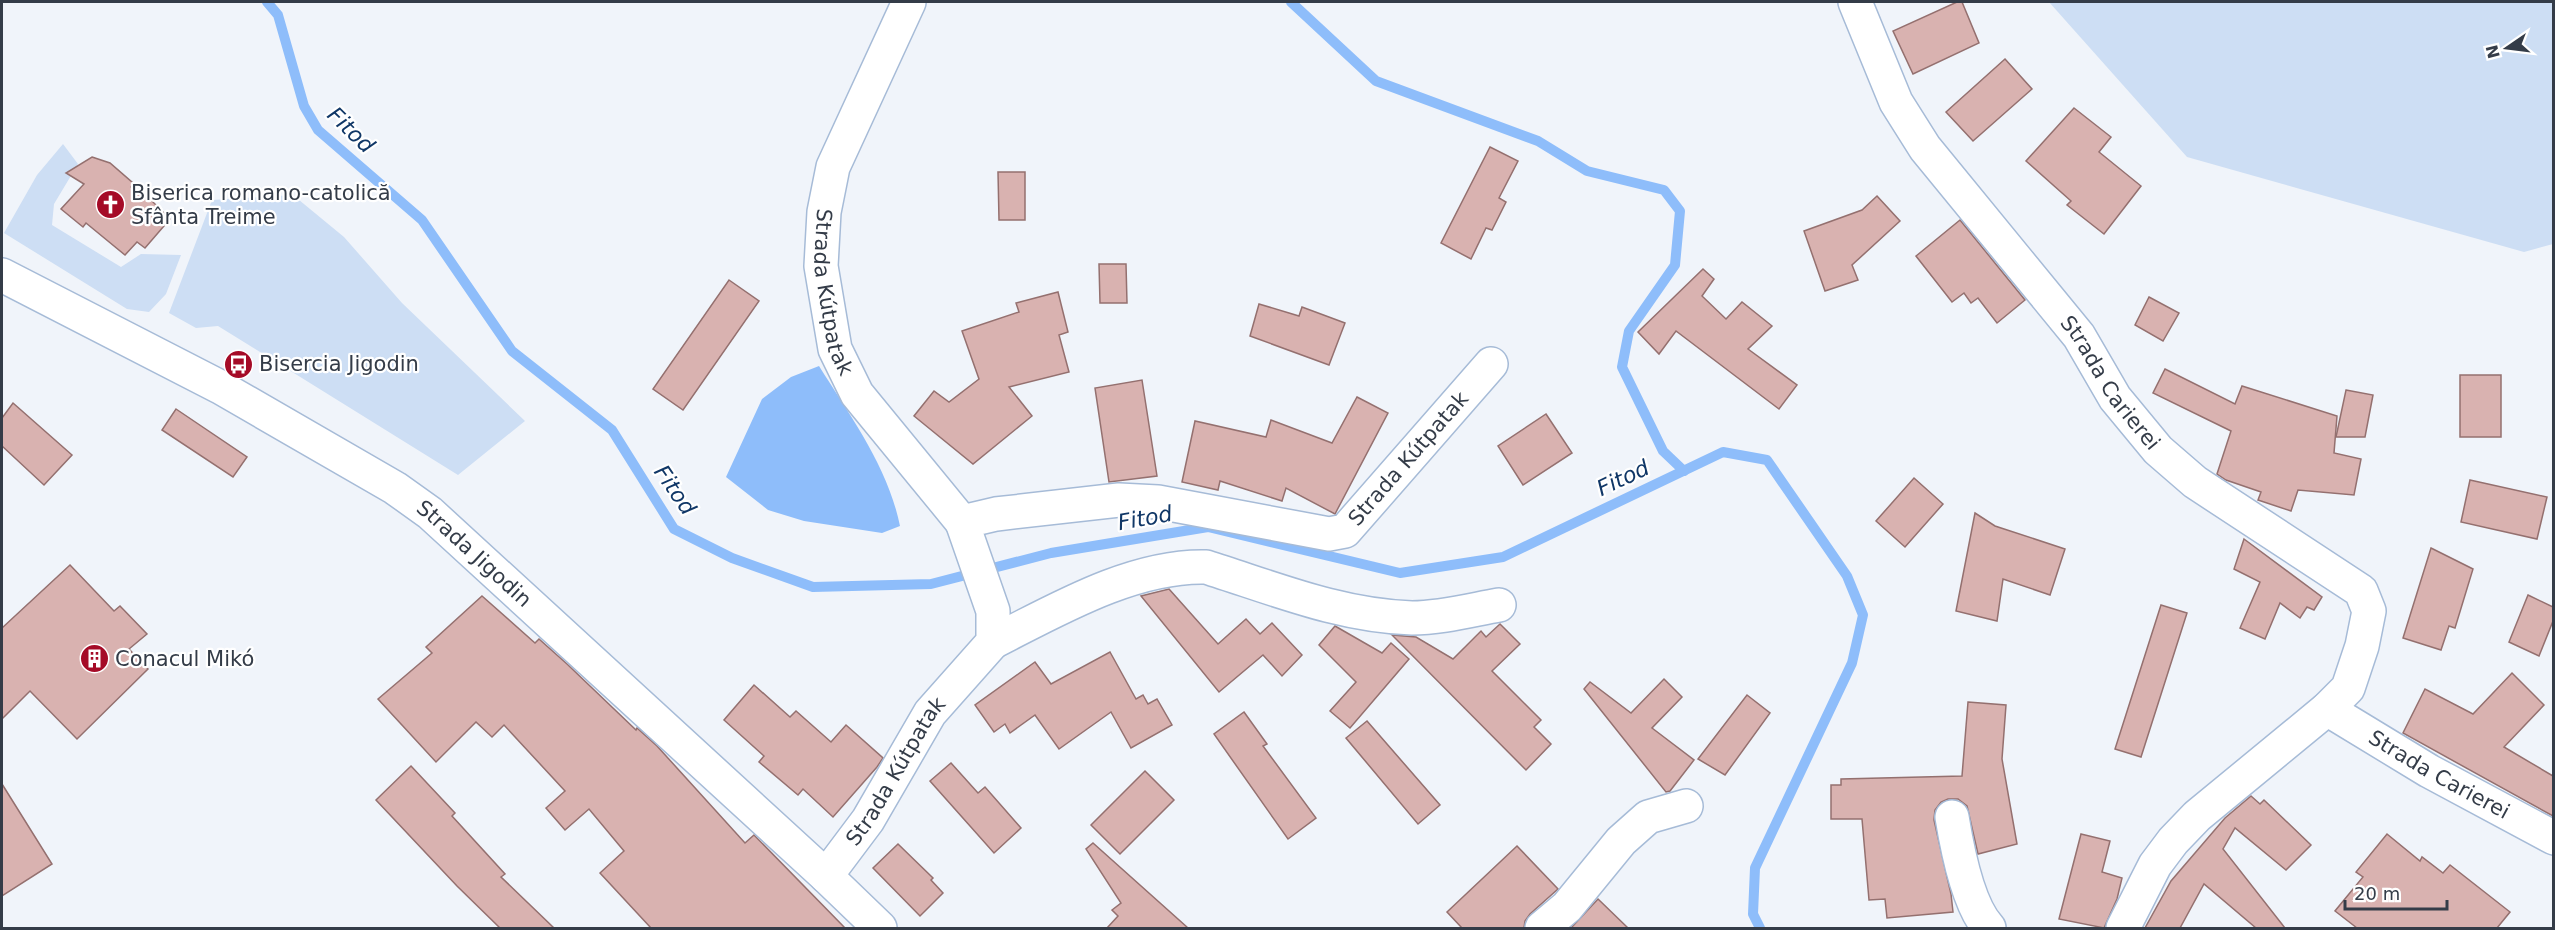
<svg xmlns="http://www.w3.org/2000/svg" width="2555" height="930" viewBox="0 0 2555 930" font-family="'DejaVu Sans',sans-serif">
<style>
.green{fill:#cddef4}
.water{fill:#8ebdfa}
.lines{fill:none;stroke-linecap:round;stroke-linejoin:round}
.stream{stroke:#8ebdfa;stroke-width:10}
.building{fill:#d9b2b0;stroke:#94706f;stroke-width:1.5}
.minor-casing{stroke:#a6bbd7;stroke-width:36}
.minor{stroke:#fff;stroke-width:33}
.labels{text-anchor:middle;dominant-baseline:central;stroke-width:4.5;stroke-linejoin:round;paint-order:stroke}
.poi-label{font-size:21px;fill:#343c48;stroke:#fff;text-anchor:start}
.street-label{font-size:21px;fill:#343c48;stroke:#fff}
.water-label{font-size:22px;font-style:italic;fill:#103767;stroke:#fff}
</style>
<rect width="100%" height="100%" fill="#f0f4fa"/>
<!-- green -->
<g class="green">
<path d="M2049 2H2553V244L2524 252 2187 157Z"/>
<path d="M63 144 78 164 54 204 52 225 121 267 141 254 181 255 166 294 149 312 127 309 4 233 37 175Z"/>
<path d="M293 195 344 237 402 303 525 421 458 475 218 326 196 328 169 313 212 200Z"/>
</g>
<!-- water -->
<path class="water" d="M819 366C851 417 888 467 900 526L882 533 804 521 768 510 726 477 762 399 791 377Z"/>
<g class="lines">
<!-- stream -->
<g class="stream">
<path d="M267 2 278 15 304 106 318 130 422 220 512 351 612 430 674 529 732 558 813 587 931 584 1051 553 1208 527 1400 573 1503 557 1723 452 1767 460 1847 576 1863 615 1852 663 1755 868 1753 914 1760 928"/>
<path d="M1291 2 1376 81 1538 141 1587 171 1664 190 1680 211 1675 265 1629 331 1622 367 1663 451 1684 471"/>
</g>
</g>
<!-- building -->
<g class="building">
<path d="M1957 2H1962L1979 43 1913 74 1893 31Z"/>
<path d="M2005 59 2032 89 1973 141 1946 112Z"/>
<path d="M2074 108 2111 137 2099 152 2141 186 2104 234 2067 205 2071 201 2026 161Z"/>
<path d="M1490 147 1518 161 1499 198 1506 202 1492 230 1486 228 1471 259 1441 243Z"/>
<path d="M92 157 110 163 133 183 131 187 150 199 170 219 145 248 137 242 125 255 86 223 83 227 61 209 84 184 66 173Z"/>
<path d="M998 172H1025V220H999Z"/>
<path d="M1877 196 1900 221 1852 265 1858 280 1825 291 1804 231 1862 210Z"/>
<path d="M1960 220 2025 300 1997 323 1978 298 1971 303 1964 293 1952 302 1916 256Z"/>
<path d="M1099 264H1126L1127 303H1100Z"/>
<path d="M1703 269 1714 279 1702 296 1726 319 1742 302 1772 326 1748 349 1797 385 1779 409 1676 331 1659 354 1638 332Z"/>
<path d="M729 280 759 301 683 410 653 389Z"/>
<path d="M1058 292 1068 332 1059 335 1069 372 1009 387 1032 416 973 464 914 416 934 391 949 402 979 379 962 331 1019 312 1016 303Z"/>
<path d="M2149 297 2179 313 2163 341 2135 325Z"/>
<path d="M1259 304 1299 316 1302 307 1345 323 1329 365 1250 336Z"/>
<path d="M2165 369 2235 404 2242 386 2337 416 2334 453 2361 459 2354 495 2298 490 2291 511 2258 500 2261 492 2226 480 2217 474 2231 431 2153 393Z"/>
<rect x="2460" y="375" width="41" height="62"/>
<path d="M1142 380 1157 476 1109 482 1095 388Z"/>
<path d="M2346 390 2373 395 2365 437H2336Z"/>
<path d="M1357 397 1388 413 1335 514 1286 488 1282 501 1220 481 1218 490 1182 482 1195 421 1266 437 1271 420 1332 443Z"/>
<path d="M13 403 72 455 44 485 2 446V418Z"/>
<path d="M176 409 247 457 233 477 162 430Z"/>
<path d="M1546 414 1572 453 1523 485 1498 446Z"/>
<path d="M1914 478 1943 504 1905 547 1876 521Z"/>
<path d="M2470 480 2547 497 2537 539 2461 522Z"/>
<path d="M1975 513 1995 526 2065 549 2050 595 2003 579 1997 621 1956 611Z"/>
<path d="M2244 539 2322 597 2314 610 2307 607 2300 618 2280 603 2265 639 2240 628 2260 582 2234 569Z"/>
<path d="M2431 548 2473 569 2455 628 2449 626 2441 650 2403 638Z"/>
<path d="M70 565 114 611 120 606 147 634 129 649 148 669 77 739 30 691 2 719V628Z"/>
<path d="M1169 589 1218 644 1246 619 1260 634 1272 623 1302 655 1282 676 1263 655 1219 692 1141 596Z"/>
<path d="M2528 595 2553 607V621L2539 656 2509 642Z"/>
<path d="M482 596 535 643 539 639 567 664 636 730 637 728 657 746 745 843 754 835 845 928H651L600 873 624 851 589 809 565 830 546 808 565 791 504 725 492 737 476 722 436 762 378 699 432 653 426 647Z"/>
<path d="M2161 605 2187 613 2141 757 2115 749Z"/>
<path d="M1500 624 1520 644 1492 671 1541 720 1534 727 1551 744 1526 770 1392 635 1416 637 1453 659 1481 631 1486 637Z"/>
<path d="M1335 626 1382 653 1391 643 1409 659 1350 728 1330 711 1356 682 1319 645Z"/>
<path d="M1110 652 1136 699 1143 695 1148 704 1157 699 1172 725 1131 748 1111 712 1059 749 1035 715 1010 733 1005 724 994 732 975 705 1035 662 1051 684Z"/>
<path d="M2512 673 2544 705 2504 747 2553 776V816L2403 733 2425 689 2473 714Z"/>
<path d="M1664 679 1682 697 1652 728 1694 760 1670 791 1666 792 1584 689 1590 682 1631 713Z"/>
<path d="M754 685 790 717 796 711 831 742 846 725 883 758 877 767 833 817 803 789 798 795 759 762 764 756 724 720Z"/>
<path d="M1747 695 1770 713 1725 775 1698 759Z"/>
<path d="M1968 702 2006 705 2002 759 2017 844 1978 854 1967 806 1958 799H1948L1941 802 1935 810 1934 820 1951 894 1953 912 1887 918 1885 899 1869 900 1862 819H1831V785H1841V779L1962 776Z"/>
<path d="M1244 712 1267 744 1263 746 1316 818 1288 839 1214 734Z"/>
<path d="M1367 721 1440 805 1418 824 1346 738Z"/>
<path d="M951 763 978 793 985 787 1021 828 994 853 930 781Z"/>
<path d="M411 766 455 813 452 816 505 874 501 877 554 928H500L457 886 376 800Z"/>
<path d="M1145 771 1174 800 1120 854 1091 825Z"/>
<path d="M2 784 52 864 2 896Z"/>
<path d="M2251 796 2260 804 2264 800 2311 845 2286 870 2235 828 2223 849 2285 928H2256L2204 884 2180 928H2145L2171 881 2225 818Z"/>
<path d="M2081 834 2110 841 2102 872 2122 878 2117 899 2104 928 2059 919Z"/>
<path d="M2387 834 2420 861 2422 857 2443 873 2450 865 2510 912 2497 928H2357L2335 911 2363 877 2356 872Z"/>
<path d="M1093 843 1188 928H1107L1118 916 1112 910 1121 903 1086 849Z"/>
<path d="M898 844 933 878 931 880 943 893 920 916 873 868Z"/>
<path d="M1517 846 1558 889 1530 914 1525 921 1524 928H1462L1447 912Z"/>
<path d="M1598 899 1628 928H1571Z"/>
</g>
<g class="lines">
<defs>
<g id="minor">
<path id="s1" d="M909 2 833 167 824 212 821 266 835 349 857 394 962 522"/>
<path id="s2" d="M1855 2 1896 102 1925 148 2079 336 2115 398 2158 450 2195 482 2361 591 2369 611 2362 646 2348 688 2327 709 2197 816 2173 841 2155 865 2123 928"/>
<path id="s3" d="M2 275 220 387 395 488 430 513 826 876 880 928"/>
<path d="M993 642C1056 610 1133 565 1206 567 1273 588 1340 616 1412 618 1441 618 1471 610 1499 605"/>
<path id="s4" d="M2327 709 2429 771 2554 838"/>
<path d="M1952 817C1957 848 1968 905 1989 928"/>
<path id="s5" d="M826 876 868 820 930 713 993 642V611L962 522 996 514 1119 500 1158 502 1329 534 1345 531 1491 364"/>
<path d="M1542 928 1567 907 1621 841 1648 817 1686 806"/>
</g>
</defs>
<!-- minor casing -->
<use href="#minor" class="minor-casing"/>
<!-- minor -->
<use href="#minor" class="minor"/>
</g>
<!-- icons -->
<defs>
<symbol id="church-disc" viewBox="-11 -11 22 22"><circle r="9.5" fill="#a50b27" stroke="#fff"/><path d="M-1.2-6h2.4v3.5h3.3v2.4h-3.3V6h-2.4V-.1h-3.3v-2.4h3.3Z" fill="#fff"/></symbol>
<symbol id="bus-disc" viewBox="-11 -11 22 22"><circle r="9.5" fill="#a50b27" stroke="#fff"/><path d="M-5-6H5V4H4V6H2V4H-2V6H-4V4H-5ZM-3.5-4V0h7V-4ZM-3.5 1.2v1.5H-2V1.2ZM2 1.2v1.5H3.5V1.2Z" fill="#fff"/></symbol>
<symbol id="building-disc" viewBox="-11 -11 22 22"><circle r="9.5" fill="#a50b27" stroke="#fff"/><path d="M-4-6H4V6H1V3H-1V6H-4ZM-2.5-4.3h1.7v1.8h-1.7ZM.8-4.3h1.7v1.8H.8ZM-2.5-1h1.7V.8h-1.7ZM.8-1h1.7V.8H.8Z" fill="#fff"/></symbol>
</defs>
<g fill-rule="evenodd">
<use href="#church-disc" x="94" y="188" width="33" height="33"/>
<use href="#bus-disc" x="222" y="348" width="33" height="33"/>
<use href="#building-disc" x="78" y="642" width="33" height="33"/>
</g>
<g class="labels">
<!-- poi labels -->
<g class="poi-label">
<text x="131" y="193">Biserica romano-catolică<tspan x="131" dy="24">Sfânta Treime</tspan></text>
<text x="259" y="364">Bisercia Jigodin</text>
<text x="115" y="659">Conacul Mikó</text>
</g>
<!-- street labels -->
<g class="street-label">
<text stroke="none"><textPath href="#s1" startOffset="309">Strada Kútpatak</textPath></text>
<text stroke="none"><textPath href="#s2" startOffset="462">Strada Carierei</textPath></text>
<text stroke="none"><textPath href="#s5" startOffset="898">Strada Kútpatak</textPath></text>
<text stroke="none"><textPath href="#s3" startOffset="550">Strada Jigodin</textPath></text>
<text stroke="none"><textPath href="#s5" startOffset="126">Strada Kútpatak</textPath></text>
<text stroke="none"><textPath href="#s4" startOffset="130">Strada Carierei</textPath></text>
</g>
<!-- water labels -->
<g class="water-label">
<text transform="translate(351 130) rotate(44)">Fitod</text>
<text transform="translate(1623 478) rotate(-25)">Fitod</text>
<text transform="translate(675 490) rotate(55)">Fitod</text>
<text transform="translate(1145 518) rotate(-10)">Fitod</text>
</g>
</g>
<!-- border -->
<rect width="2555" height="930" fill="none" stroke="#343c48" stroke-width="6"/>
<!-- north arrow -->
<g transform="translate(2507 48) rotate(256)" stroke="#ffffff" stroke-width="4.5" paint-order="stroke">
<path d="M0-4.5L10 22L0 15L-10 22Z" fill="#343c48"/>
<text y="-9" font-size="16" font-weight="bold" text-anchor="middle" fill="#343c48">N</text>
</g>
<!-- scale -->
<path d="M2345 900v9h102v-9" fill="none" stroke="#343c48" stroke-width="3"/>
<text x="2354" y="900" font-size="18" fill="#343c48" stroke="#ffffff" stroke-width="4.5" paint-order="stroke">20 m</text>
</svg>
